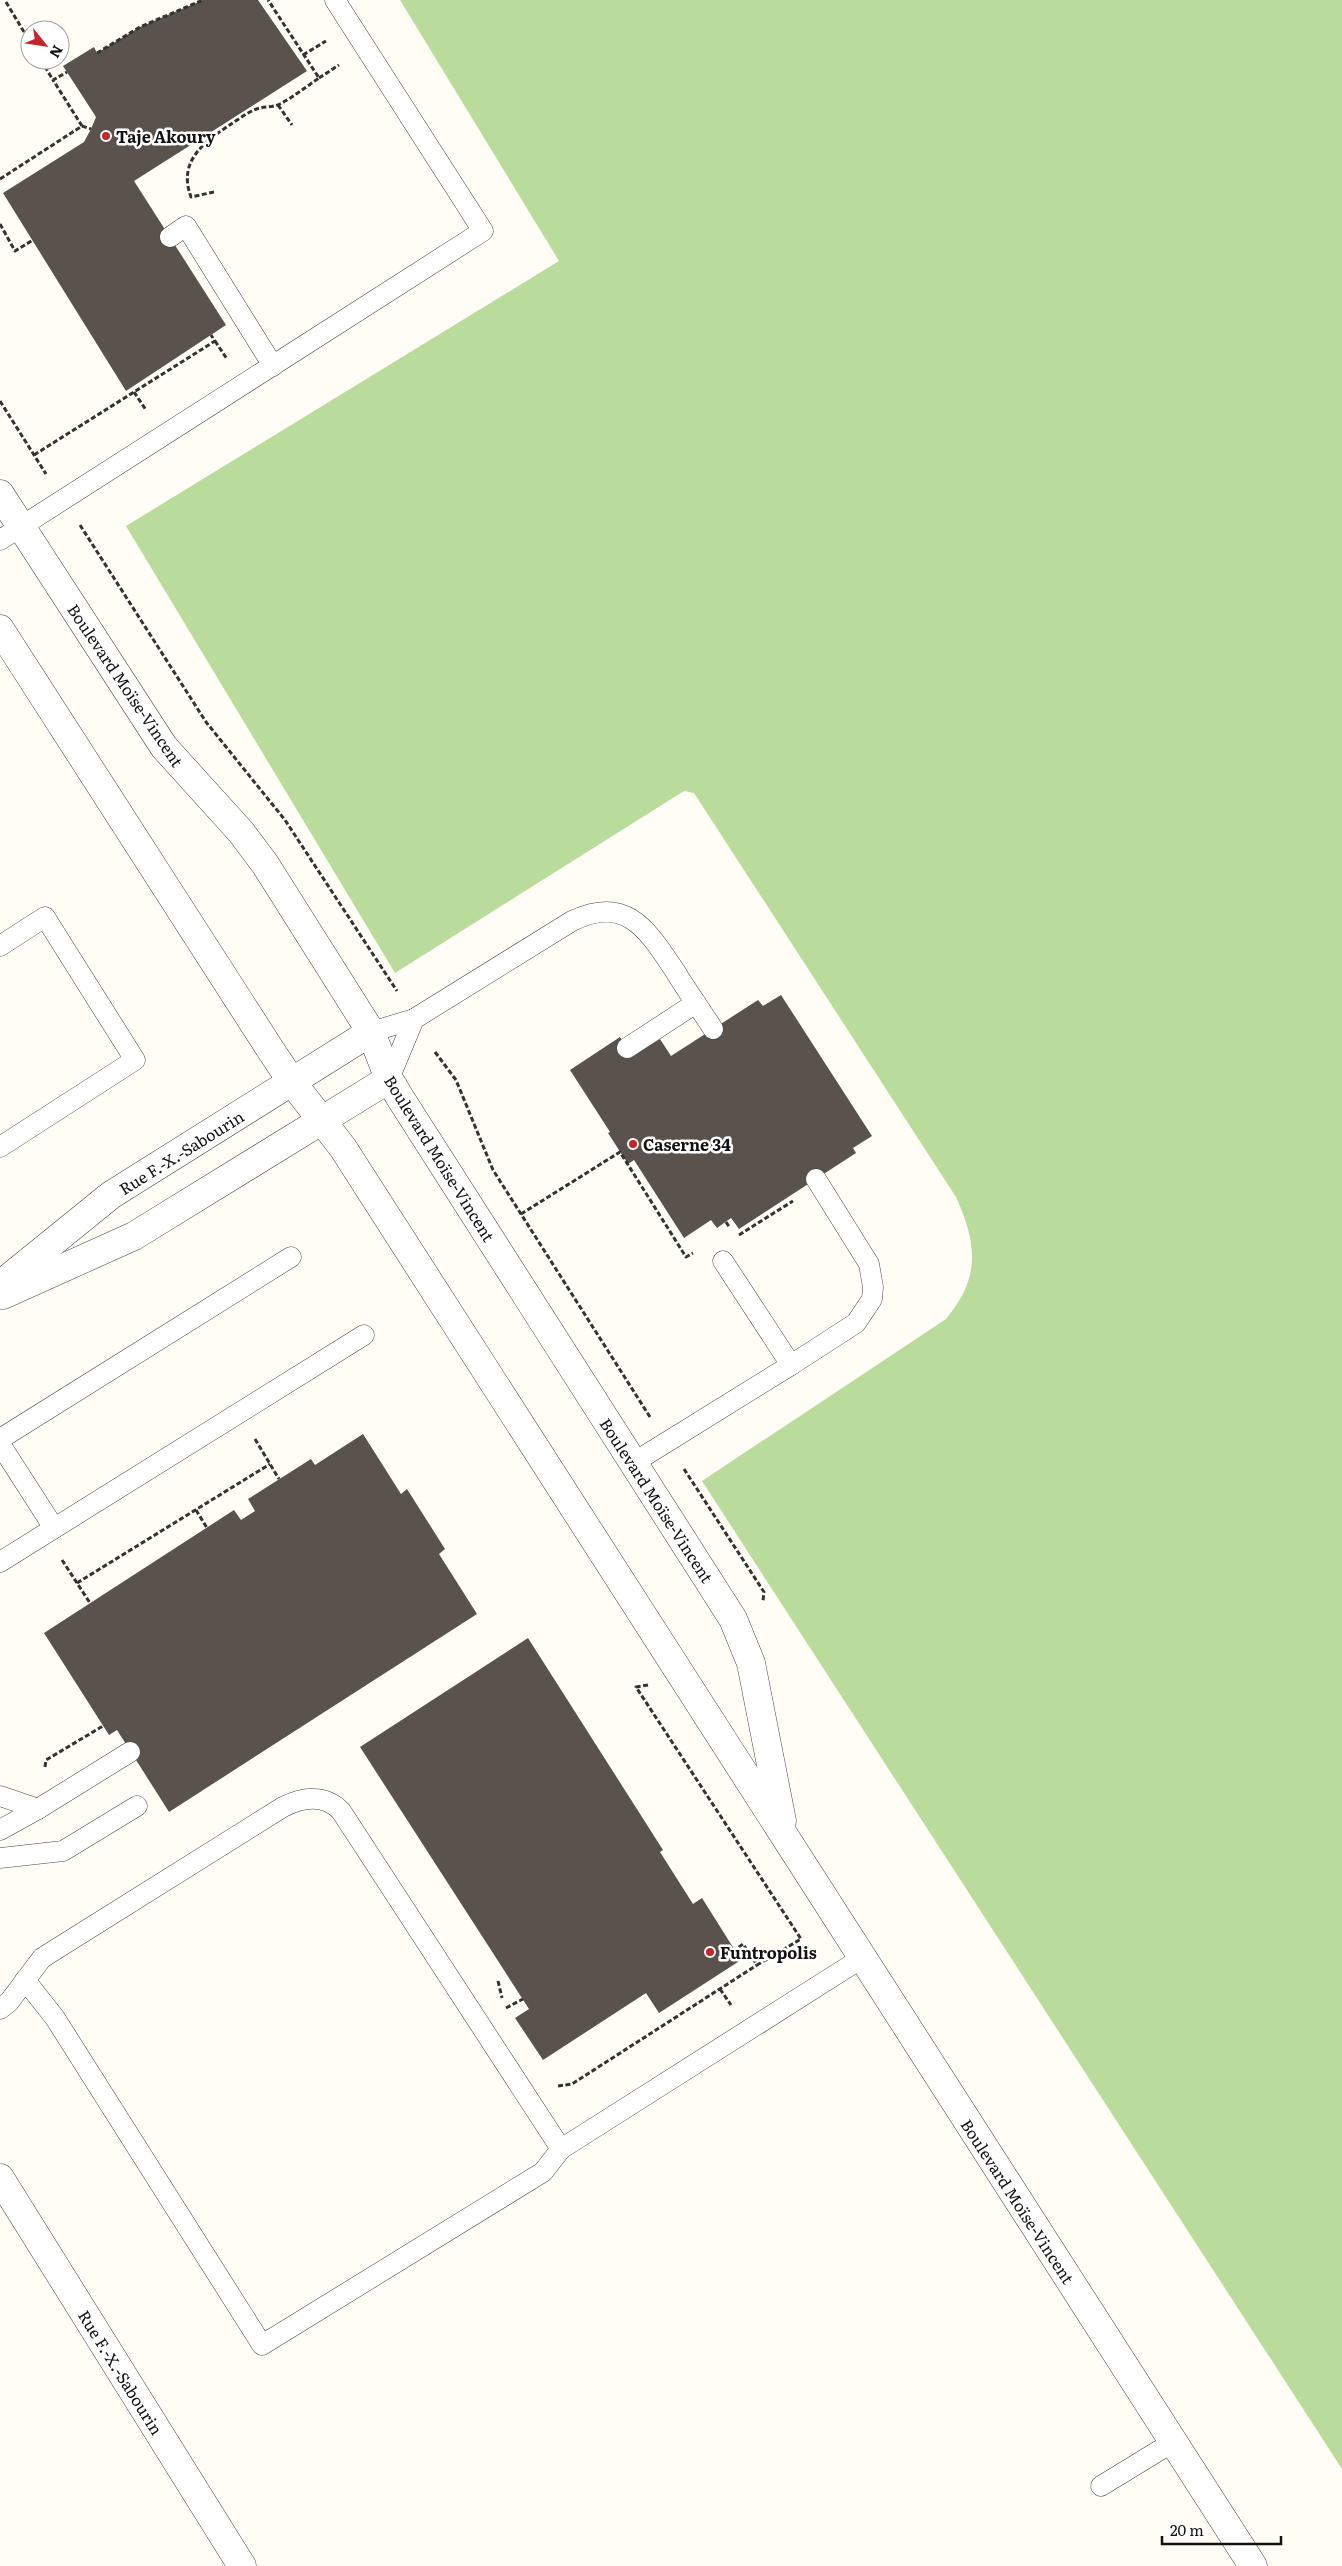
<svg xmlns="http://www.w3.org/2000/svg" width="1342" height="2566" viewBox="0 0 1342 2566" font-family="Literata,serif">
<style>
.forest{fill:#b9dc9c}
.building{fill:#5a524d}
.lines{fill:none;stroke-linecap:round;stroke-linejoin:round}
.service-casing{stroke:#444;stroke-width:21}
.minor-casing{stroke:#444;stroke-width:29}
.tertiary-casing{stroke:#444;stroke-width:29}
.path{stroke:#333;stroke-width:3;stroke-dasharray:5 2.5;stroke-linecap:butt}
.service{stroke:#fff;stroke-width:20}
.minor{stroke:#fff;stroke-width:28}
.tertiary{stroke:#fff;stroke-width:28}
.poi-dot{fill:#c4262e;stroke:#fff;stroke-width:2}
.labels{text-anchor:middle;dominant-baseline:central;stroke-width:5;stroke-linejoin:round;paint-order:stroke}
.poi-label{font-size:16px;font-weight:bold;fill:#111;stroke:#fff;text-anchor:start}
.street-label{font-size:16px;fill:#111;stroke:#fff}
</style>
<rect width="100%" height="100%" fill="#fffdf5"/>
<!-- forest -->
<path class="forest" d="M400 0H1342V2469L702 1481 946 1319C981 1277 977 1244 956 1197L694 793 684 791 395 973 126 526 559 261Z"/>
<!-- building -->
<g class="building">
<path d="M203 0H258L307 71 134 181 226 325 126 391 3 193 84 142 91 129 96 117 63 66 94 47 97 53 140 27Z"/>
<path d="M781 995 872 1136 853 1148 856 1153 739 1229 731 1218 717 1228 711 1220 684 1238 634 1160 628 1164 608 1133 610 1132 570 1070 620 1037 632 1056 660 1039 671 1056 758 1000 763 1006Z"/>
<path d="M363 1434 401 1494 407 1489 445 1549 439 1554 477 1614 169 1812 117 1730 109 1735 44 1633 234 1510 241 1520 255 1511 248 1499 311 1459 315 1465Z"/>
<path d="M528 1638 663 1850 660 1852 693 1904 702 1898 741 1960 659 2013 646 1993 543 2060 515 2018 529 2009 360 1747Z"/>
</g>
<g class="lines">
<defs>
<g id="service">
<path d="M170 237 186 226 273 366"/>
<path d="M0 540 483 231 335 0"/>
<path d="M0 946 45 917 135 1060 0 1147"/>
<path d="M371 1032 414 1019 572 921C627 894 648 931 675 971 687 991 701 1010 713 1029"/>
<path d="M627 1048 696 1003"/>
<path d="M389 1079 414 1019"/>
<path d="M791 1365 856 1323 872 1299 873 1287 869 1264 816 1179"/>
<path d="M0 1439 291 1257"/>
<path d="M0 1444 54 1528"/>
<path d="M633 1463 791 1365 723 1261"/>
<path d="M0 1562 364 1335"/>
<path d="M0 1796 38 1809"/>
<path d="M0 1830 38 1809 130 1752"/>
<path d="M0 1858 63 1851 137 1806"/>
<path d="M25 1980 55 2018 262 2345 543 2172 561 2149"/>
<path d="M0 2009 9 2002 42 1958 283 1807C303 1797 325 1794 341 1811L561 2149 862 1958"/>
<path d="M1101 2486 1173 2442"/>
</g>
<g id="minor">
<path d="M0 1285 111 1195 371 1032"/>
<path d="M3 1295 134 1236 389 1079"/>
<path d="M0 2178 242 2566"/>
</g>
<g id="tertiary">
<path d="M0 494 164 747 241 832 265 864 371 1032 389 1079 399 1096 733 1619 751 1663 782 1821"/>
<path d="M0 629 270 1049 292 1082 343 1148 1253 2566"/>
</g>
</defs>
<!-- service casing -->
<use href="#service" class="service-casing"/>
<!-- minor casing -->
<use href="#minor" class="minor-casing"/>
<!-- tertiary casing -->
<use href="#tertiary" class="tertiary-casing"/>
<!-- path -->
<g class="path">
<path d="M6 2 30 42"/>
<path d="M97 53 140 27 203 0"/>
<path d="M303 55 326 41"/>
<path d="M41 60 53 80 67 72"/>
<path d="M319 78 339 65"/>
<path d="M278 105 292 125"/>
<path d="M82 126 91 129"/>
<path d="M0 179 82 126 53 80"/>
<path d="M214 192 191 197C178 162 202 144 228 126 236 121 245 114 254 110 262 106 272 108 280 104 293 97 306 87 319 78L268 0"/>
<path d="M0 224 15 251 33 240"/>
<path d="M215 341 227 359"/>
<path d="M134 392 146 410"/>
<path d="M0 401 46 474"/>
<path d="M34 455 215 341 211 335"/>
<path d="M80 525 206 722 285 820 397 991"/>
<path d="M435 1052 456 1080 493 1170 650 1417"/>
<path d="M521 1214 620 1152 686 1257 693 1253"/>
<path d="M726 1222 730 1228"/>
<path d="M739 1235 793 1201"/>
<path d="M255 1439 279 1479"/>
<path d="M684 1469 764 1592 763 1601"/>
<path d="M196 1510 207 1528"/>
<path d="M62 1560 90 1603"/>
<path d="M77 1583 270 1464"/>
<path d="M648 1685 636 1687 801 1939 757 1965 743 1944 735 1950"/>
<path d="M45 1767 46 1760 103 1726"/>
<path d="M498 1981 502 1998"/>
<path d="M720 1989 731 2005"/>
<path d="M506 2008 523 1999"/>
<path d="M558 2086 572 2084 757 1965"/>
</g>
<!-- service -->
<use href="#service" class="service"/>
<!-- minor -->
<use href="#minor" class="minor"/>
<!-- tertiary -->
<use href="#tertiary" class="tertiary"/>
</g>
<!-- markers -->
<g class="poi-dot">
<circle cx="106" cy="136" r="5"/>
<circle cx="633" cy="1144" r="5"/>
<circle cx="710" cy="1952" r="5"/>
</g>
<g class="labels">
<!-- poi labels -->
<g class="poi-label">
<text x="116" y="136">Taje Akoury</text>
<text x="643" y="1144">Caserne 34</text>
<text x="720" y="1952">Funtropolis</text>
</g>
<!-- street labels -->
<g class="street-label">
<text transform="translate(126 685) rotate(56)">Boulevard Moïse-Vincent</text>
<text transform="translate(181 1152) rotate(-32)">Rue F.-X.-Sabourin</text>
<text transform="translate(440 1158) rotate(58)">Boulevard Moïse-Vincent</text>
<text transform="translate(657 1500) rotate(57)">Boulevard Moïse-Vincent</text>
<text transform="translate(1018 2201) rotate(57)">Boulevard Moïse-Vincent</text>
<text transform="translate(121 2372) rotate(58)">Rue F.-X.-Sabourin</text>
</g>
</g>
<!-- north arrow -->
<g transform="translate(45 45) rotate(120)"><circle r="24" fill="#ffffff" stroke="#a0a0a0"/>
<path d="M0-4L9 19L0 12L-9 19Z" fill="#c4262e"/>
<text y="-8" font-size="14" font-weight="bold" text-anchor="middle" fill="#111111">N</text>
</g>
<!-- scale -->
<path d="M1162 2536v8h119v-8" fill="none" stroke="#111111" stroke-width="2.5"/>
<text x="1170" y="2536" font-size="15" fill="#111111" stroke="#ffffff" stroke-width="4" paint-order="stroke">20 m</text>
</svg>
